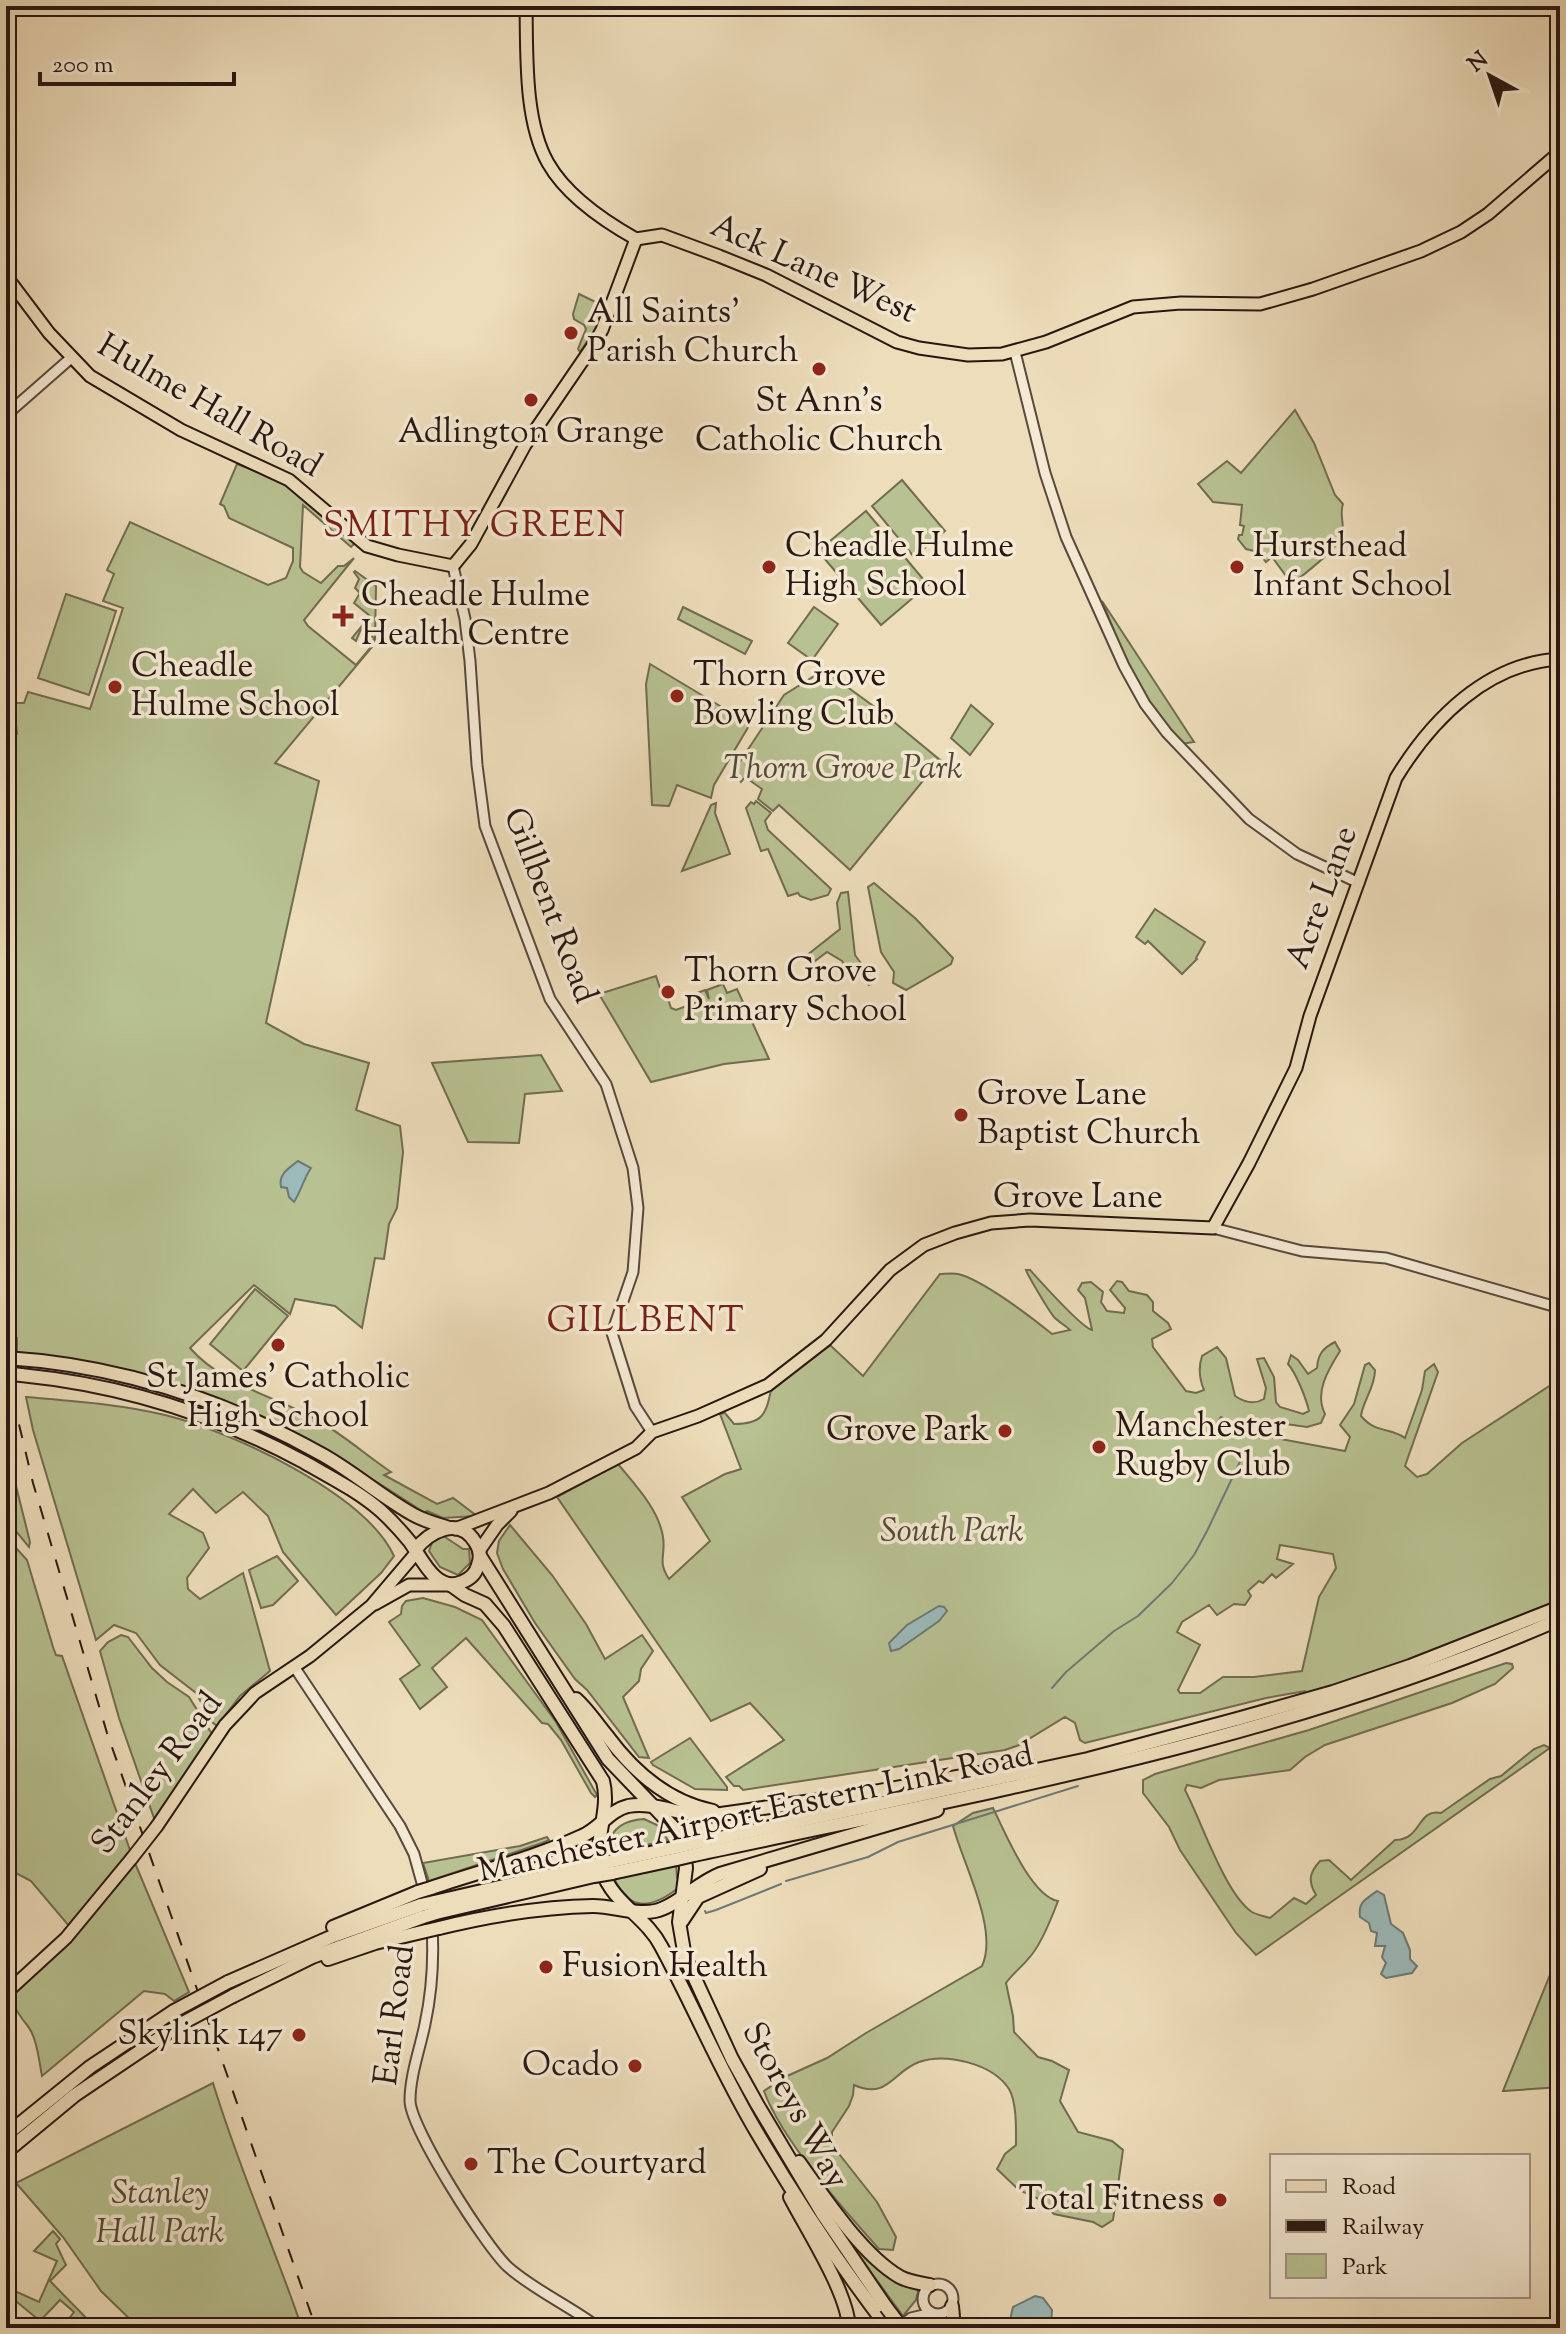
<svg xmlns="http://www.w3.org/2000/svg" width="1566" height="2334" viewBox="0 0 1566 2334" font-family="'Sorts Mill Goudy',serif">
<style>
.green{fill:#b8c191;stroke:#706c51;stroke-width:2;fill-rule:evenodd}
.water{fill:#9cbab9;stroke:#6d7976;stroke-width:2}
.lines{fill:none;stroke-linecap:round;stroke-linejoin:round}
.stream{stroke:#6d7976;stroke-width:2}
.minor-casing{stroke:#59483c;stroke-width:13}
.major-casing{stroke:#271711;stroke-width:15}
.highway-casing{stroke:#271711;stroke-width:16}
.minor{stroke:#f4e9d3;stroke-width:9}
.major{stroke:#edb;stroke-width:11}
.highway{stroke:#edb;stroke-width:12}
.rail{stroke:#271711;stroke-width:2;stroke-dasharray:14 14;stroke-linecap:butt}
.major-bridge-casing{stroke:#271711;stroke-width:15;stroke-linecap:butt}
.highway-bridge-casing{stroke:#271711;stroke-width:16;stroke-linecap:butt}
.major-bridge{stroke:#edb;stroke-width:11}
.highway-bridge{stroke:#edb;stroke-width:12}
.poi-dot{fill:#8f2418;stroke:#f4e9d3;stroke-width:3}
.labels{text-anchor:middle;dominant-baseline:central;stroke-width:7;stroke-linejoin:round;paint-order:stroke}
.street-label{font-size:34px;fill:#271711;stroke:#f4e9d3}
.poi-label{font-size:34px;fill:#271711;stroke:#f4e9d3;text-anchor:start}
.park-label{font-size:34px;font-style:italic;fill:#524a37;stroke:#f4e9d3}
.neighbourhood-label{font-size:36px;letter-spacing:2px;fill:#7a1f14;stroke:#f4e9d3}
</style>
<rect width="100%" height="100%" fill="#edb"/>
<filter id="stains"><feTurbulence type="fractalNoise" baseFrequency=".0025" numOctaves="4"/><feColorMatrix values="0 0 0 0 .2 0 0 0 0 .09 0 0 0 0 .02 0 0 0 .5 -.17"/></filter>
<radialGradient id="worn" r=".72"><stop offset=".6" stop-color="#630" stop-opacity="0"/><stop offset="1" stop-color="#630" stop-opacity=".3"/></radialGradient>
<!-- green -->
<g class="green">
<path d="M579 294 604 306 595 330 580 352 578 349 586 329 584 325 574 319 573 314Z"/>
<path d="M1295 410 1314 443 1335 495 1343 504C1339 515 1345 524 1342 535 1339 548 1303 575 1292 584L1272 557 1266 562 1258 552 1246 549 1238 539 1239 535H1242L1244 526 1240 525 1242 505 1213 502 1198 484 1227 461 1241 473Z"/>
<path d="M237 464 285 482 356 542 351 547 303 505 300 567 303 572 321 583 338 566H344L354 558 304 620 308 626 356 665 371 647 374 638 361 629 356 641 352 638 370 616 354 603 360 593 355 588 359 579 354 572 355 571 376 586 375 639 372 647 275 763 319 781 266 1023 304 1044 369 1063 356 1110 400 1126 403 1152 397 1208 389 1224 384 1259 375 1258 362 1328 335 1306 295 1299 290 1314 254 1285 190 1348C221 1384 273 1396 314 1418 341 1433 366 1455 391 1472L384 1475 437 1504 453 1498 477 1516 443 1518 427 1511 425 1513C347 1462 268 1413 178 1385 126 1369 70 1359 17 1352V1338L14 1337 6 1305V736L17 734 14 703H24L28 692 90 709 123 608 103 601 114 574 107 570 130 522 268 585 286 578 293 561V548L229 518 224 506 220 504Z"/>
<path d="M902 480 945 531 914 557 872 506Z"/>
<path d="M866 511 928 585 881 625 818 551Z"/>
<path d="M66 594 116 611 89 695 38 678Z"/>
<path d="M1102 601 1194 742H1193L1182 744 1149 702 1129 668Z"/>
<path d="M683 607 752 641 745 654 678 619Z"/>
<path d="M814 607 838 624 812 660 788 643Z"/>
<path d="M650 664 750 724 714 785 711 798 677 785 669 806 652 805 646 684Z"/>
<path d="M824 670 883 713 940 760 850 870 779 805 773 811 758 799 762 789 745 777 741 782 733 772 784 695Z"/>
<path d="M971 705 993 724 970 755 951 738Z"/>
<path d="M756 801 771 813 765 821 768 830 831 889 828 895 811 900 800 896 798 893 788 896 768 849 761 851 746 808 751 802 754 804Z"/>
<path d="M716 803 715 813 730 854 682 871 711 805Z"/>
<path d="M874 883 916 919 953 958 951 964 906 990 893 983 894 972 881 952 868 887Z"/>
<path d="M848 892 855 955 874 982 869 985 857 968 850 973 842 961 827 952 811 964 806 956 840 929 837 903 841 893Z"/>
<path d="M1155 909 1205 942 1196 958 1197 959 1182 974 1148 941 1145 944 1136 937Z"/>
<path d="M656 976 663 997 667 996 671 1008 676 1010 700 1001 697 993 705 990 709 999 707 990 723 984 727 993 737 989 769 1059 724 1064 651 1082 599 994Z"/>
<path d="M541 1055 562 1091 525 1094 519 1143 468 1142 432 1063Z"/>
<path d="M1026 1270H1030C1039 1280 1082 1328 1092 1330L1085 1298 1078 1290 1082 1283 1091 1282 1103 1292 1101 1302 1107 1311 1124 1313 1125 1308 1110 1290 1117 1281 1122 1282 1129 1291 1147 1295 1153 1302V1311L1168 1323 1171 1329 1152 1339 1153 1347 1186 1391 1196 1393 1204 1390C1199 1378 1198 1368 1202 1356L1217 1347 1226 1358 1235 1396C1244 1402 1254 1405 1264 1399L1266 1388 1257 1359 1264 1358 1274 1377 1276 1402 1280 1407 1303 1414 1309 1411C1306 1398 1296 1373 1288 1364L1291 1355 1298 1360 1308 1374 1317 1368C1318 1354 1323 1348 1335 1342L1340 1351C1328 1370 1314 1393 1325 1414L1321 1423 1307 1427 1264 1421 1247 1427 1235 1425 1221 1417 1216 1424 1222 1428 1345 1451 1350 1437 1340 1425 1354 1404 1365 1365 1369 1363 1375 1370C1375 1388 1363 1400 1361 1416 1376 1434 1390 1427 1405 1438L1422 1390 1425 1371 1434 1364 1438 1372 1405 1466 1417 1477 1427 1474 1462 1443 1560 1379V1602L1429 1656 1307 1695 1305 1691 1266 1698 1085 1743 1080 1740 1075 1723 1065 1717 1019 1745 1005 1750 743 1790 739 1786H734L726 1777 784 1740 750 1703 711 1721 557 1497 618 1464C636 1486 659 1510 663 1537 666 1556 657 1561 669 1579L710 1541 682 1497 725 1474 741 1469 720 1414 725 1413 734 1424C763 1424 766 1414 771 1390L830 1345 863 1376 940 1274C944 1274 953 1273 958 1274 983 1280 1031 1317 1052 1334L1070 1330C1066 1326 1059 1322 1054 1317 1049 1311 1028 1276 1026 1270ZM1280 1545 1333 1554 1336 1568 1319 1597 1302 1671 1254 1677H1223L1200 1693H1180L1178 1690 1200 1645 1177 1632 1182 1622 1209 1605 1217 1615 1234 1604 1245 1605 1251 1596 1248 1591 1259 1581 1263 1583 1272 1574 1276 1578 1293 1564 1277 1559Z"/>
<path d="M255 1289 288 1316 243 1371 210 1344Z"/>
<path d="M26 1397C72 1401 120 1404 165 1415 230 1431 365 1493 394 1556L381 1573 336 1615 283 1552 268 1516 243 1492 216 1513 193 1489 169 1514 203 1533 209 1548 187 1578 188 1589 200 1599 243 1573 270 1671 240 1696 217 1726 212 1722 196 1693 160 1665 136 1633 114 1625 96 1640 33 1430Z"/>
<path d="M6 1446 30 1542 29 1547 6 1519Z"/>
<path d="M510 1525 552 1575 586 1624 605 1659 642 1635 653 1651 641 1669 639 1681 623 1697 649 1758 639 1757 587 1690 575 1679 535 1623 503 1569 497 1553 499 1541Z"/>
<path d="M444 1533 445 1537 463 1549H469L470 1563 458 1575 440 1567 429 1551 433 1540Z"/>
<path d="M6 1537 27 1560 53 1647 56 1655 62 1656 131 1853 69 1926 31 1881 14 1872 6 1896Z"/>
<path d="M277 1556 298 1581 273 1605 261 1608 249 1570Z"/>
<path d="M423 1598 455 1607 482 1620 556 1722 597 1795 595 1797 591 1793 561 1740 548 1724 542 1723 466 1638 432 1668 447 1687 420 1709 400 1679 420 1665 389 1622 401 1614 402 1606 406 1601Z"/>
<path d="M121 1635 128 1637 152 1668 167 1682 189 1697 212 1734 155 1821 119 1718 100 1651 108 1642Z"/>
<path d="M1506 1663 1512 1664 1513 1668 1495 1684 1452 1703 1325 1745 1305 1757 1290 1770 1219 1780 1201 1788 1187 1785 1185 1790C1201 1820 1225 1894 1252 1912 1257 1915 1264 1916 1270 1918L1294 1898 1306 1904 1316 1895C1308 1881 1309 1873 1320 1861L1329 1860 1351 1880 1395 1840C1422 1840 1417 1808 1441 1813L1490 1779 1501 1776 1534 1749 1544 1745 1550 1748 1256 1955 1236 1933 1180 1850 1169 1827 1143 1793V1780L1155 1774 1309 1730Z"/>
<path d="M690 1738 727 1787V1790L695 1789 653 1765 651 1762Z"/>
<path d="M993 1808C1005 1832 1031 1896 1058 1901 1052 1917 1039 1948 1028 1959 1021 1968 1013 1973 1006 1983L1013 2016 1014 2032 1038 2057 1052 2061 1069 2070 1060 2101 1078 2132 1112 2141 1123 2150 1113 2220 1102 2227 1093 2222 1054 2214 1039 2199 1019 2190 997 2169 1005 2154 1016 2145C1016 2129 1017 2103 1009 2089 992 2063 946 2053 919 2062 892 2072 888 2100 854 2085L853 2095 849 2106 832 2132V2145L877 2202 896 2237 893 2250 879 2249C844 2210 781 2139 764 2091L785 2077 827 2058 866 2033 982 1966C999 1930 963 1864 953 1826L973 1813Z"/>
<path d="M644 1819 657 1825 668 1840 606 1854V1844L609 1843C613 1826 628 1820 644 1819Z"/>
<path d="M547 1837 549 1840 542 1843 429 1881 423 1863 520 1846Z"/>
<path d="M135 1863 189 1992 174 2001 165 1994 144 1991 42 2076C39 2061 37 2037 27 2025 19 2016 15 2008 9 1997 61 1954 94 1915 135 1863Z"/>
<path d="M676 1863 677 1878 680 1879 677 1889C653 1907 629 1914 614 1878Z"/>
<path d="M1560 1950V2087L1504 2091H1503Z"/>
<path d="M213 2083C238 2166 274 2246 302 2328H139L101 2291 63 2237 16 2183Z"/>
<path d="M53 2231 60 2239 56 2244 66 2265 50 2281 96 2328H62L74 2312 60 2300 40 2321 6 2293V2287L39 2302 57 2261 34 2251Z"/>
<path d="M843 2234 849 2235 919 2288 916 2300 903 2316Z"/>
</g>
<!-- water -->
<g class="water">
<path d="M298 1161 311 1168C304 1178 301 1191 294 1202L289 1197 287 1188 281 1187C278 1174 289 1168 298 1161Z"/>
<path d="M939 1606 944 1607 947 1611 939 1621 899 1649 891 1651 889 1643 907 1625Z"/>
<path d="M1377 1891 1384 1895 1391 1924 1403 1933 1410 1950V1959L1417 1966 1412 1973 1386 1978 1381 1974 1386 1963 1382 1957 1385 1946H1375L1377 1933 1371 1931 1369 1923 1360 1917C1358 1902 1365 1900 1377 1891Z"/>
<path d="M1035 2296 1043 2298 1052 2310 1051 2327 1018 2328 1010 2320 1013 2307Z"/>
</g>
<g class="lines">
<!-- stream -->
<g class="stream">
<path d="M1052 1688 1066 1672 1114 1631 1138 1616 1172 1583 1194 1555 1207 1531 1245 1451 1250 1447"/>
<path d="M786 1881 868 1857 898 1842 1078 1786"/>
<path d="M705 1911 706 1913 716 1910 781 1884"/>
</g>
<defs>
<g id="minor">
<path d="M1015 352 1045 473 1066 537 1124 666 1145 704 1167 733 1249 819 1297 854 1359 883"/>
<path d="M6 415 71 358"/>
<path d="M453 566 465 619 470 661 477 765 485 826 550 999 606 1084 633 1168 638 1208 633 1272 612 1333 635 1406 652 1432"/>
<path d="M1213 1228 1302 1251 1386 1258 1560 1308"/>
<path d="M295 1668 400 1826 414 1854 429 1908"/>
<path d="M432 1927C434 1960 432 1991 425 2024 420 2049 410 2075 410 2101 411 2129 486 2247 508 2267 534 2290 570 2306 599 2328"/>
<circle cx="938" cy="2299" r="15"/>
<path d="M898 2328 911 2318 932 2313"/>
</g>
<g id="major">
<path d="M526 6C527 53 524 121 548 163 566 195 604 221 636 239"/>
<path d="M636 239 662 235 719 256 766 275 897 342 919 348 968 355 1002 354 1046 342 1133 307 1181 303 1260 304 1313 289 1421 251 1461 232 1488 214 1560 152"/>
<path d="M6 276 49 333 90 376 181 430 289 480 367 546 398 555 453 566 471 544 525 445 592 347 602 330 636 239"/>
<path d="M455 1529 549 1493 636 1448 652 1432 698 1416 768 1385 826 1340 890 1270 924 1245 955 1233 991 1223 1030 1220 1213 1228 1249 1163 1296 1068 1310 1016 1396 778C1432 719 1487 663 1560 659"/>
<path d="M479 1551 497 1525 511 1511"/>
<path d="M375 1604 409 1585H449"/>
<path d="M157 1826 225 1725 243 1706 255 1693 310 1656 371 1606 416 1553"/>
<path d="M6 1993 66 1938 132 1858"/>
</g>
<g id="highway">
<path d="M6 1358C119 1365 225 1400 323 1455 355 1473 383 1498 414 1515 425 1521 437 1524 449 1528"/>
<path d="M21 1375C121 1385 215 1414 304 1462 330 1477 358 1491 381 1511 392 1521 401 1531 410 1542 422 1559 437 1594 462 1582 470 1579 476 1573 478 1565 481 1557 480 1549 475 1542 459 1515 429 1532 415 1550"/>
<path d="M480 1556 608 1759 675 1829 684 1851 686 1868 679 1922 685 1957 732 2059 757 2104 822 2213 886 2307"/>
<path d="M451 1585 465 1595 485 1604 504 1626 603 1781C611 1812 592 1840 602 1871 613 1903 646 1917 661 1946 695 2009 722 2075 759 2136 798 2202 841 2267 888 2328"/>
<path d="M576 1699C589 1711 597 1724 608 1737 634 1772 669 1802 713 1811"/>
<path d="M691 1844 1088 1759 1237 1719 1333 1692 1410 1666 1560 1607"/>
<path d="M694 1855C986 1792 1285 1740 1560 1619"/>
<path d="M608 1862 673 1848"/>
<path d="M612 1873 677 1859"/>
<path d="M431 1888C481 1871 534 1858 582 1836 599 1829 610 1810 628 1806 654 1801 681 1816 707 1816L868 1793 1028 1764"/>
<path d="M434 1902 591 1866"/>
<path d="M436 1913 594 1876"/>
<path d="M682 1921 698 1897 760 1869"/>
<path d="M333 1927 418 1892"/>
<path d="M439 1928C488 1916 542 1907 593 1906 614 1906 635 1915 655 1911 675 1907 697 1883 720 1874L937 1810"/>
<path d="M328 1959 375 1943 426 1931"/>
<path d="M228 1982 333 1936 421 1905"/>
<path d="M233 1996 312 1957 423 1917"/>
<path d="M6 2135 90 2067 174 2011"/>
<path d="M6 2152 75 2095 179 2025"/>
<path d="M799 2162C824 2197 862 2255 900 2277 909 2282 920 2283 930 2285"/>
<path d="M790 2197C807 2230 848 2293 849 2328"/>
<path d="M952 2306 954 2328"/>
</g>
</defs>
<!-- minor casing -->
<use href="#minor" class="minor-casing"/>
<!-- major casing -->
<use href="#major" class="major-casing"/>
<!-- highway casing -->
<use href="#highway" class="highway-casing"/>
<!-- minor -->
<use href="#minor" class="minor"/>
<!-- major -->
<use href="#major" class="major"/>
<!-- highway -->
<use href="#highway" class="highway"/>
<!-- rail -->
<path class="rail" d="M6 1370 33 1483 107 1733 316 2328"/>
<defs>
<path id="major-bridge" d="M132 1858 157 1826"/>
<g id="highway-bridge">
<path d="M6 1373 21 1375"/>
<path d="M673 1848 691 1844"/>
<path d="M677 1859 694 1855"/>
<path d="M591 1866 608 1862"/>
<path d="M594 1876 612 1873"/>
<path d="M418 1892 431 1888"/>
<path d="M421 1905 434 1902"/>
<path d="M423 1917 436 1913"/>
<path d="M426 1931 439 1928"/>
<path d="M174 2011 228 1982"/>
<path d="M179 2025 233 1996"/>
<path d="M886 2307 902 2328"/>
</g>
</defs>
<!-- major-bridge casing -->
<use href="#major-bridge" class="major-bridge-casing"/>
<!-- highway-bridge casing -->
<use href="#highway-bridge" class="highway-bridge-casing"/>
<!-- major-bridge -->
<use href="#major-bridge" class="major-bridge"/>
<!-- highway-bridge -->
<use href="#highway-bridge" class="highway-bridge"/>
</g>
<!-- markers -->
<g class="poi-dot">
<circle cx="571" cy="333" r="8"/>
<circle cx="819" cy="369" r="8"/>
<circle cx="531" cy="400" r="8"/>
<circle cx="769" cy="567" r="8"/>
<circle cx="1237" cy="567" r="8"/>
<path d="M339 604h8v8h8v8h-8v8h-8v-8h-8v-8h8z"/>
<circle cx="115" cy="687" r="8"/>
<circle cx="677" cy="696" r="8"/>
<circle cx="668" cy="992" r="8"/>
<circle cx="961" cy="1115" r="8"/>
<circle cx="278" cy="1345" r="8"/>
<circle cx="1005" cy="1431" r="8"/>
<circle cx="1099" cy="1447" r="8"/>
<circle cx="546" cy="1967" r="8"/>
<circle cx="299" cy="2035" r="8"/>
<circle cx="635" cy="2066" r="8"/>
<circle cx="471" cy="2164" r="8"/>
<circle cx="1220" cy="2200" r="8"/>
</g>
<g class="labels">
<!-- street labels -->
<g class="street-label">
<text transform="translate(813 270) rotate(24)">Ack Lane West</text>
<text transform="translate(209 407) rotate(30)">Hulme Hall Road</text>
<text transform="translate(1323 898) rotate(-70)">Acre Lane</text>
<text transform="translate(549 906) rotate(69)">Gillbent Road</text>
<text x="1078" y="1198">Grove Lane</text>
<text transform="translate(158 1774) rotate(-53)">Stanley Road</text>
<text transform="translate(756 1814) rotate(-12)">Manchester Airport Eastern Link Road</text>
<text transform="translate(396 2015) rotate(-83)">Earl Road</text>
<text transform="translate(794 2106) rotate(61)">Storeys Way</text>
</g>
<!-- poi labels -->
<g class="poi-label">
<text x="587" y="313">All Saints'<tspan x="587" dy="39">Parish Church</tspan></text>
<text x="819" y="402" text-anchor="middle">St Ann's<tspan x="819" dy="39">Catholic Church</tspan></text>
<text x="531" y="433" text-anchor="middle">Adlington Grange</text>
<text x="785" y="547">Cheadle Hulme<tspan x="785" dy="39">High School</tspan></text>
<text x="1253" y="547">Hursthead<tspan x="1253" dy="39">Infant School</tspan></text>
<text x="361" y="596">Cheadle Hulme<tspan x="361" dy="39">Health Centre</tspan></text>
<text x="131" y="667">Cheadle<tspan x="131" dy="39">Hulme School</tspan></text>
<text x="693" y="676">Thorn Grove<tspan x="693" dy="39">Bowling Club</tspan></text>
<text x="684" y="972">Thorn Grove<tspan x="684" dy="39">Primary School</tspan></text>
<text x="977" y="1095">Grove Lane<tspan x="977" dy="39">Baptist Church</tspan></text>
<text x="278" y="1378" text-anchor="middle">St James' Catholic<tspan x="278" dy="39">High School</tspan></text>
<text x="1115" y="1427">Manchester<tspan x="1115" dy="39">Rugby Club</tspan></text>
<text x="989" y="1431" text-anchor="end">Grove Park</text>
<text x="562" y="1967">Fusion Health</text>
<text x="283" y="2035" text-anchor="end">Skylink 147</text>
<text x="619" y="2066" text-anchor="end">Ocado</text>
<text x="487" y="2164">The Courtyard</text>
<text x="1204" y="2200" text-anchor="end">Total Fitness</text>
</g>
<!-- park labels -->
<g class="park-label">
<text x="843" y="769">Thorn Grove Park</text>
<text x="952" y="1532">South Park</text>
<text x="160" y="2194">Stanley<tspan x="160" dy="39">Hall Park</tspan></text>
</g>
<!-- neighbourhood labels -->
<g class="neighbourhood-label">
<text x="475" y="527">SMITHY GREEN</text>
<text x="646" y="1322">GILLBENT</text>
</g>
</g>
<!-- margin -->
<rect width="1566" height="2334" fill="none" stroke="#edb" stroke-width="32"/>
<rect x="8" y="8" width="1550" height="2318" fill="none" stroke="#271711" stroke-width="4"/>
<rect x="16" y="16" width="1534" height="2302" fill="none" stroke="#271711" stroke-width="2"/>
<!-- legend -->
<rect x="1270" y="2154" width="260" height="144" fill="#f4e9d3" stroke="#a29585" stroke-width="2"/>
<rect x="1286" y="2180" width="40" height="12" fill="#eeddbb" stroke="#a29585" stroke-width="2"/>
<text x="1342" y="2194" font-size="24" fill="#271711">Road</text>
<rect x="1286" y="2220" width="40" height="12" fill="#271711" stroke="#a29585" stroke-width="2"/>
<text x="1342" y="2234" font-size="24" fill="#271711">Railway</text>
<rect x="1286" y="2254" width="40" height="24" fill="#b8c191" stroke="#a29585" stroke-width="2"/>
<text x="1342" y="2274" font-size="24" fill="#271711">Park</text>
<!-- north arrow -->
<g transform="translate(1490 76) rotate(320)" stroke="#f4e9d3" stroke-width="6" paint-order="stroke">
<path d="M0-6L14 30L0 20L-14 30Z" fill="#271711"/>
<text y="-12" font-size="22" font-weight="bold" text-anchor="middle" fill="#271711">N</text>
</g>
<!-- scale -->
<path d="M40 72v12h194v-12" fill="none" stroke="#271711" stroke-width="4"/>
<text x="52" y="72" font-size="24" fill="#271711" stroke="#f4e9d3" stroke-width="6" paint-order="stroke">200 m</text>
<rect width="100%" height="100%" filter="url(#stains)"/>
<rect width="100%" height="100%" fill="url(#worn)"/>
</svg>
